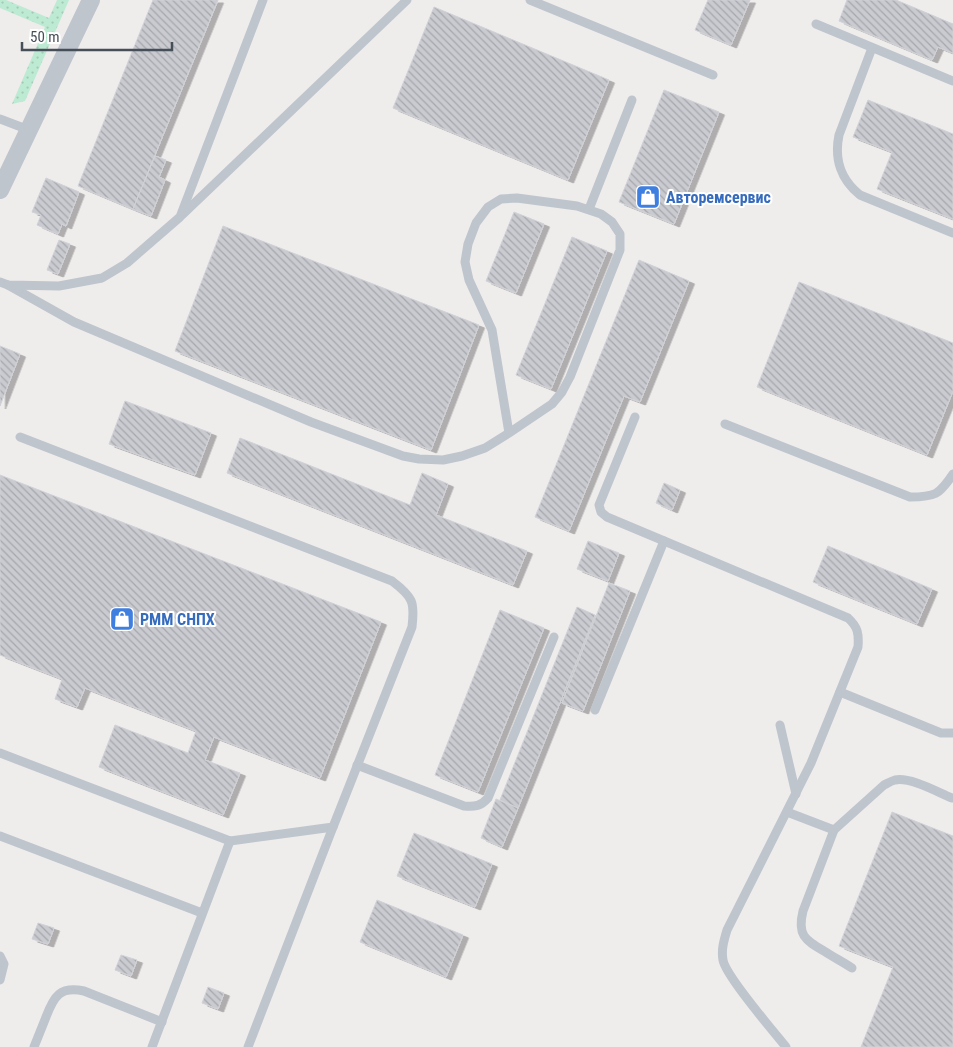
<svg xmlns="http://www.w3.org/2000/svg" width="953" height="1047" viewBox="0 0 953 1047" font-family="'Roboto Condensed',sans-serif">
<style>
.grass{fill:url(#grass-dots)}
.building{fill:url(#building-back-hatch);stroke:#d0d2d7;filter:url(#shadow)}
.lines{fill:none;stroke-linecap:round;stroke-linejoin:round}
.lane{stroke:#bec5cd;stroke-width:9}
.street{stroke:#bec5cd;stroke-width:18}
.labels{text-anchor:middle;dominant-baseline:central;stroke-width:4;stroke-linejoin:round;paint-order:stroke}
.shop-label{font-size:16px;font-weight:bold;fill:#366cbe;stroke:#fff;text-anchor:start}
</style>
<defs>
<pattern id="grass-dots" width="8" height="8" patternUnits="userSpaceOnUse" patternTransform="scale(1.25)"><rect width="8" height="8" fill="#bdead2"/><path d="M2 2h.1M6 6h.1" fill="none" stroke="#a4cab6" stroke-width="1.8" stroke-linecap="round"/></pattern>
<pattern id="building-back-hatch" width="6" height="6" patternUnits="userSpaceOnUse" patternTransform="scale(1.25)"><rect width="6" height="6" fill="#cacbd0"/><path d="M-1 5l2 2M0 0l6 6M5-1l2 2" fill="none" stroke="#a6a7ac"/></pattern>
<filter id="shadow"><feDropShadow dx="5.5" dy="3" stdDeviation="0" flood-color="#0004"/></filter>
</defs>
<rect width="100%" height="100%" fill="#efecec"/>
<!-- grass -->
<path class="grass" d="M0 0H6L49 18 57 0H69L25 101 12 104 45 27 0 8Z"/>
<!-- building -->
<g class="building">
<path d="M153 0H218L133 209 78 186Z"/>
<path d="M708 0H750L731 45 695 30Z"/>
<path d="M847 0H896L953 24V53L938 47 932 60 839 21Z"/>
<path d="M434 7 609 80 568 180 393 108Z"/>
<path d="M664 90 719 112 674 224 619 202Z"/>
<path d="M868 100 953 134V219L877 189 892 152 853 137Z"/>
<path d="M155 156 166 160 159 177 165 180 151 216 133 209Z"/>
<path d="M46 178 79 192 66 226 62 224 58 234 37 225 41 215 32 212Z"/>
<path d="M514 212 544 224 516 293 486 281Z"/>
<path d="M223 226 479 325 431 450 175 351Z"/>
<path d="M572 237 607 251 551 389 516 375Z"/>
<path d="M59 240 70 244 58 274 47 270Z"/>
<path d="M639 260 689 281 640 402 624 396 569 531 535 517Z"/>
<path d="M799 282 953 343V391L927 455 757 387Z"/>
<path d="M0 346 20 354 0 406Z"/>
<path d="M125 401 211 433 195 475 109 444Z"/>
<path d="M240 438 410 505 422 473 448 484 436 515 527 551 513 585 227 473Z"/>
<path d="M0 475 381 622 320 778 214 737 205 760 240 773 223 815 99 767 115 725 188 753 196 731 85 688 77 707 55 699 62 679 0 655Z"/>
<path d="M664 483 680 490 672 510 656 503Z"/>
<path d="M588 541 619 553 608 581 577 569Z"/>
<path d="M828 546 932 589 917 624 813 582Z"/>
<path d="M609 583 630 591 583 711 562 703Z"/>
<path d="M577 607 595 615 518 808 500 800Z"/>
<path d="M500 610 544 628 478 792 435 775Z"/>
<path d="M496 799 518 808 502 847 481 838Z"/>
<path d="M892 812 953 836V1047H861L893 967 839 946Z"/>
<path d="M414 833 492 864 475 907 397 876Z"/>
<path d="M377 900 463 935 446 977 360 942Z"/>
<path d="M38 923 54 928 48 944 32 939Z"/>
<path d="M121 955 137 960 131 976 115 970Z"/>
<path d="M208 987 224 993 218 1009 202 1003Z"/>
</g>
<g class="lines">
<!-- lane -->
<g class="lane">
<path d="M530 0 713 75"/>
<path d="M816 24 953 81"/>
<path d="M872 48 839 135C834 159 841 180 860 195L953 233"/>
<path d="M0 119 29 130"/>
<path d="M589 209 632 100"/>
<path d="M182 215 407 0"/>
<path d="M0 282 8 285 59 286 102 278 127 263 180 217 263 0"/>
<path d="M8 285 74 322 311 422 403 456 419 459 443 460 462 456 485 448 509 433 552 404 562 392 570 377 620 250V234L612 222 601 214 577 206 517 198 501 199 488 207 476 223 468 244 465 262 469 280 492 330 509 433"/>
<path d="M635 417 599 505 601 512 607 517 848 618C858 627 859 634 858 647L811 763 727 930C724 940 721 950 723 960 725 975 774 1032 786 1047"/>
<path d="M725 424 910 497C935 497 939 495 953 474"/>
<path d="M840 692 941 733H953"/>
<path d="M595 710 664 541"/>
<path d="M780 725 796 794"/>
<path d="M0 753 230 841 333 827 412 627C415 602 413 597 392 581L20 437"/>
<path d="M357 765 464 806C475 807 481 806 488 798L554 637"/>
<path d="M787 812 834 830 803 911C797 935 805 940 824 951 833 957 843 962 852 968"/>
<path d="M834 830 884 785C888 783 891 781 895 780 911 777 937 792 952 798"/>
<path d="M0 836 202 913"/>
<path d="M0 956 4 964 0 980"/>
<path d="M34 1047C38 1037 42 1027 46 1017 54 996 60 986 84 991L162 1022"/>
<path d="M152 1047 230 841"/>
<path d="M248 1047 333 827"/>
</g>
<!-- street -->
<path class="street" d="M0 190 91 0"/>
</g>
<!-- icons -->
<defs>
<symbol id="shop-square" viewBox="-11 -11 22 22"><rect x="-9" y="-9" width="18" height="18" rx="4" fill="#3f7fe0" stroke="#fff"/><path d="M-5-2.5h2.3a2.7 3.5 0 0 1 5.4 0H5L5.5 6h-11ZM-1.5-2.5h3a1.5 2.3 0 0 0-3 0Z" fill="#fff"/></symbol>
</defs>
<g fill-rule="evenodd">
<use href="#shop-square" x="634" y="183" width="28" height="28"/>
<use href="#shop-square" x="108" y="605" width="28" height="28"/>
</g>
<g class="labels">
<!-- shop labels -->
<g class="shop-label">
<text x="666" y="197">Авторемсервис</text>
<text x="140" y="619">РММ СНПХ</text>
</g>
</g>
<!-- scale -->
<path d="M22 42v8h150v-8" fill="none" stroke="#464e57" stroke-width="2.5"/>
<text x="30" y="42" font-size="15" fill="#464e57" stroke="#ffffff" stroke-width="4" paint-order="stroke">50 m</text>
</svg>
